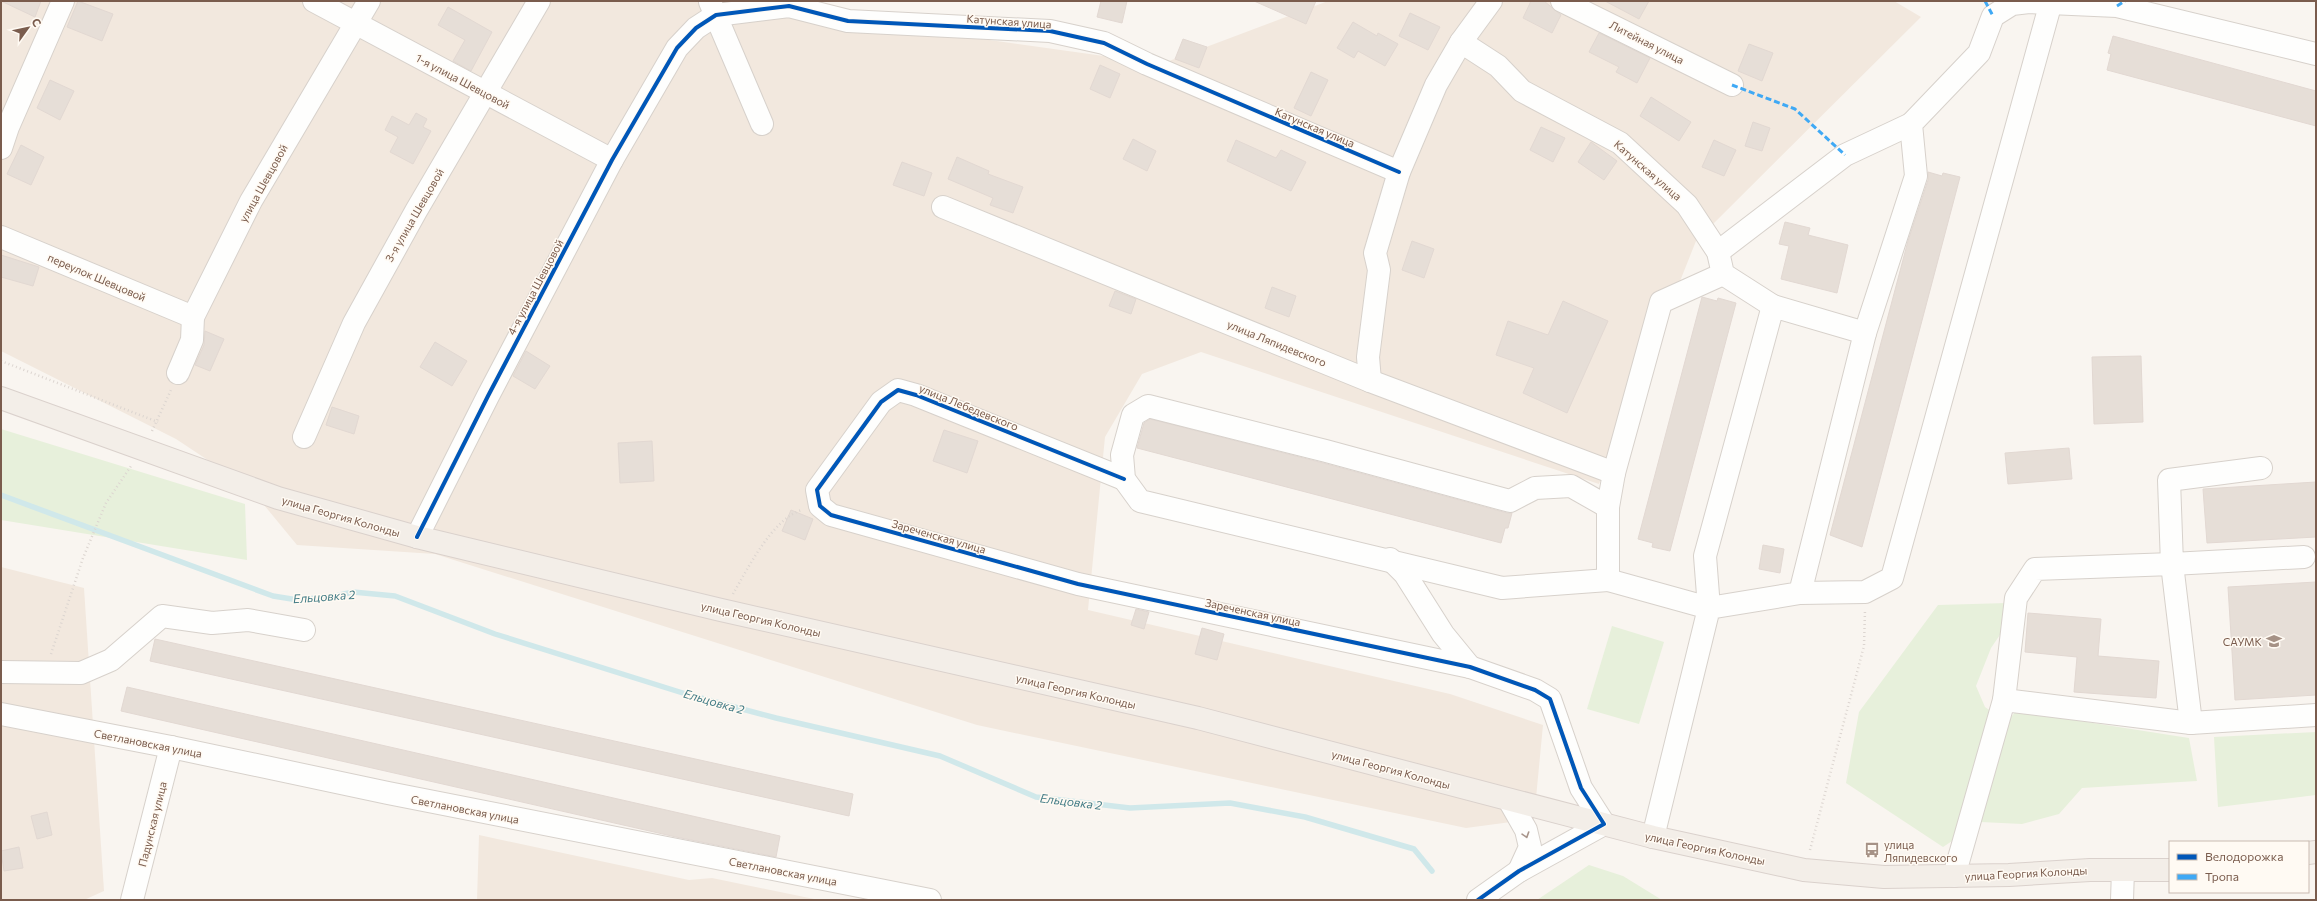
<svg xmlns="http://www.w3.org/2000/svg" width="2317" height="901" viewBox="0 0 2317 901" font-family="Commissioner,sans-serif">
<style>
.residential{fill:#f2e8de}
.green{fill:#e7f0db}
.lines{fill:none;stroke-linecap:round;stroke-linejoin:round}
.stream{stroke:#d0e8ea;stroke-width:5.5}
.building{fill:#e6ded7;stroke:#e2d8d2}
.minor-casing{stroke:#d7d1cb;stroke-width:24}
.major-casing{stroke:#dad1cc;stroke-width:24}
.path{stroke:#dcd5d0;stroke-width:2.5;stroke-dasharray:1 3;stroke-linecap:butt}
.minor{stroke:#fefefd;stroke-width:22}
.major{stroke:#f3eee8;stroke-width:22}
.quiet{stroke:#3fa9f5;stroke-width:3;stroke-dasharray:6 3;stroke-linecap:butt}
.cycleway-casing{stroke:#fffaf3;stroke-width:6}
.cycleway{stroke:#0057b8;stroke-width:4}
.oneway{stroke:#a8958b}
.labels{text-anchor:middle;dominant-baseline:central;stroke-width:3;stroke-linejoin:round;paint-order:stroke}
.street-label{font-size:11px;fill:#7a5c4d;stroke:#fffaf3}
.poi-label{font-size:11px;fill:#7a5c4d;stroke:#fffaf3;text-anchor:end}
.water-label{font-size:12px;font-style:italic;fill:#437c86;stroke:#fffaf3}
</style>
<rect width="100%" height="100%" fill="#f9f5f0"/>
<!-- residential -->
<g class="residential">
<path d="M1 1H753L781 11 1161 64 1328 1H1894L1921 17 1696 241 1599 484 1201 352 1142 374 1105 437 1088 610 1450 694 1543 725 1534 819 1466 828 977 725 435 554 297 545 250 488 176 439 1 351Z"/>
<path d="M1 567 84 588 104 891 84 900H1Z"/>
<path d="M479 835 689 880 712 878 819 900H477Z"/>
</g>
<!-- green -->
<g class="green">
<path d="M1 429 245 504 247 560 1 520Z"/>
<path d="M2007 603 2008 623 1991 648 1976 686 1985 707 2007 722 2016 711 2189 738 2197 781 2082 788 2059 814 2022 824 1981 822 1943 847 1846 783 1859 712 1938 605Z"/>
<path d="M1612 626 1664 642 1639 724 1587 709Z"/>
<path d="M2316 732V795L2218 807 2214 737Z"/>
<path d="M1589 865 1623 876 1662 900H1537Z"/>
</g>
<g class="lines">
<!-- stream -->
<path class="stream" d="M1 495 273 596 298 600 335 596 353 592 395 596 495 634 686 694 776 718 940 756 1036 797 1130 808 1230 803 1305 817 1414 849 1432 871"/>
</g>
<!-- building -->
<g class="building">
<path d="M1 1H41L35 17Z"/>
<path d="M78 1 113 14 102 41 67 27Z"/>
<path d="M1101 1H1127L1122 23 1097 17Z"/>
<path d="M1254 1H1316L1306 24Z"/>
<path d="M1531 1H1544L1561 15 1552 33 1523 18Z"/>
<path d="M1605 1H1649L1639 19Z"/>
<path d="M448 7 492 32 471 71 453 61 465 40 438 25Z"/>
<path d="M1410 13 1440 27 1428 50 1399 36Z"/>
<path d="M1353 22 1377 36 1378 33 1398 44 1385 66 1358 51 1354 58 1337 48Z"/>
<path d="M1599 33 1650 58 1637 83 1616 72 1619 67 1589 52Z"/>
<path d="M2113 36 2316 91V126L2107 70 2111 54 2108 53Z"/>
<path d="M1183 39 1207 47 1199 68 1175 59Z"/>
<path d="M1749 44 1773 53 1762 81 1738 71Z"/>
<path d="M1100 65 1120 74 1110 98 1090 89Z"/>
<path d="M1311 72 1328 80 1311 116 1294 108Z"/>
<path d="M50 80 74 91 60 120 37 108Z"/>
<path d="M1651 97 1691 122 1679 141 1640 116Z"/>
<path d="M416 113 427 119 423 127 431 131 413 164 390 152 398 137 385 130 392 116 409 125Z"/>
<path d="M1753 122 1770 128 1762 151 1745 146Z"/>
<path d="M1541 127 1565 138 1553 162 1530 150Z"/>
<path d="M1133 139 1156 151 1147 171 1123 159Z"/>
<path d="M1236 140 1276 158 1281 150 1306 162 1291 191 1227 161Z"/>
<path d="M1714 140 1736 150 1724 176 1702 167Z"/>
<path d="M1591 142 1617 161 1604 180 1578 162Z"/>
<path d="M21 145 44 157 31 185 7 174Z"/>
<path d="M957 157 989 171 988 174 1023 187 1013 213 990 205 993 198 948 179Z"/>
<path d="M902 162 932 173 924 196 893 185Z"/>
<path d="M1928 172 1942 176 1943 173 1960 177 1862 547 1830 535 1908 241 1928 180Z"/>
<path d="M1785 222 1810 228 1808 235 1848 245 1837 293 1781 279 1789 246 1779 244Z"/>
<path d="M1412 241 1434 249 1424 278 1402 270Z"/>
<path d="M1 255 39 267 33 286 1 277Z"/>
<path d="M1272 287 1296 296 1289 317 1265 308Z"/>
<path d="M1115 291 1136 299 1131 314 1109 306Z"/>
<path d="M1702 297 1717 301 1718 298 1736 303 1670 551 1652 547 1653 543 1638 539Z"/>
<path d="M1563 301 1608 321 1567 413 1523 393 1534 368 1496 355 1508 321 1548 335Z"/>
<path d="M205 331 224 339 210 371 195 365 204 345Z"/>
<path d="M435 342 467 361 452 386 420 367Z"/>
<path d="M526 351 550 366 535 389 513 376Z"/>
<path d="M2141 356 2143 422 2094 424 2092 357Z"/>
<path d="M332 407 359 416 354 434 326 425Z"/>
<path d="M1150 419 1323 463 1507 513H1512L1508 528H1505L1501 543 1137 448 1144 423Z"/>
<path d="M944 430 978 441 967 473 933 461Z"/>
<path d="M652 441 654 481 620 483 618 443Z"/>
<path d="M2069 448 2072 479 2008 484 2005 453Z"/>
<path d="M2316 482V537L2207 543 2203 489Z"/>
<path d="M791 510 813 519 805 540 782 531Z"/>
<path d="M1763 545 1784 549 1780 573 1759 569Z"/>
<path d="M2316 582V695L2235 700 2228 587Z"/>
<path d="M1136 609 1149 612 1144 629 1131 625Z"/>
<path d="M2028 613 2101 619 2098 656 2159 661 2156 698 2074 692 2077 657 2025 652Z"/>
<path d="M1202 628 1224 634 1217 660 1195 654Z"/>
<path d="M155 639 853 794 849 816 150 661Z"/>
<path d="M127 687 780 836 776 857 676 837 121 711Z"/>
<path d="M47 812 52 835 37 839 31 816Z"/>
<path d="M19 847 23 868 4 871 1 851Z"/>
</g>
<g class="lines">
<defs>
<g id="minor">
<path d="M314 1 612 160"/>
<path d="M1562 1 1732 85"/>
<path d="M710 2 762 124"/>
<path d="M1461 42 1498 66 1522 91 1620 143 1687 205 1718 252 1723 274 1773 306"/>
<path d="M1 148 8 127 63 1"/>
<path d="M943 207 1370 381 1614 473"/>
<path d="M1 237 193 317"/>
<path d="M1718 252 1845 155 1911 124"/>
<path d="M1723 274 1661 302 1614 473 1608 507V580L1709 608 1705 556 1773 306 1865 333"/>
<path d="M178 373 192 340 193 317 251 201 369 1"/>
<path d="M1370 381 1368 357 1379 270 1375 253 1399 172 1436 85 1461 42 1491 1"/>
<path d="M304 437 354 323 416 211 539 1"/>
<path d="M2261 468 2169 480 2172 564 2304 557"/>
<path d="M1124 479 916 395 898 390 881 402 817 490 820 506 831 515 1078 584 1470 667 1535 690 1550 699 1581 788 1604 824 1519 871 1478 900"/>
<path d="M1608 507 1571 486 1535 488 1510 501 1326 451 1148 406 1133 415 1122 455 1124 479 1140 501 1502 588 1608 580"/>
<path d="M417 537 488 396 612 160 677 48 696 28 716 15 789 6 848 21 1050 31 1104 43 1147 64 1399 172"/>
<path d="M1390 559 1405 574 1443 634 1470 667"/>
<path d="M1800 593 1865 592 1892 578 2051 2"/>
<path d="M1 672 81 673 111 660 162 616 212 623 248 620 304 630"/>
<path d="M2004 700 2016 598 2035 569 2172 564 2191 723"/>
<path d="M1 714 171 747 388 793 930 900"/>
<path d="M1509 800 1526 830 1530 847 1519 871"/>
<path d="M1653 837 1709 608 1800 593 1865 333 1916 176 1911 124 1979 53 1993 16 2012 4 2029 2 2117 6 2316 54"/>
<path d="M1954 876 2004 700 2191 723 2316 715"/>
<path d="M132 900 171 747"/>
<path d="M2122 900 2123 870"/>
</g>
<g id="major">
<path d="M1 398 278 498 417 537 721 610 1198 718 1653 837 1804 870 1884 877 2009 875 2090 870H2170"/>
<path d="M2308 853 2316 852"/>
</g>
</defs>
<!-- minor casing -->
<use href="#minor" class="minor-casing"/>
<!-- major casing -->
<use href="#major" class="major-casing"/>
<!-- path -->
<g class="path">
<path d="M1 361 158 422"/>
<path d="M152 431 171 390"/>
<path d="M733 594C748 568 773 518 802 510"/>
<path d="M51 654 83 558 106 503 131 466"/>
<path d="M1810 850 1864 646 1865 610"/>
</g>
<!-- minor -->
<use href="#minor" class="minor"/>
<!-- major -->
<use href="#major" class="major"/>
<!-- quiet -->
<g class="quiet">
<path d="M1985 1 1993 16"/>
<path d="M2117 6 2125 1"/>
<path d="M1732 85 1795 109 1845 155"/>
</g>
<defs>
<g id="cycleway">
<path d="M1124 479 916 395 898 390 881 402 817 490 820 506 831 515 1078 584 1470 667 1535 690 1550 699 1581 788 1604 824 1519 871 1478 900"/>
<path d="M417 537 488 396 612 160 677 48 696 28 716 15 789 6 848 21 1050 31 1104 43 1147 64 1399 172"/>
</g>
</defs>
<!-- cycleway casing -->
<use href="#cycleway" class="cycleway-casing"/>
<!-- cycleway -->
<use href="#cycleway" class="cycleway"/>
</g>
<!-- one-way arrows -->
<defs><path id="oneway-chevron" d="M-2-3.5L2.5 0L-2 3.5" fill="none" stroke-width="1.6" stroke-linecap="round" stroke-linejoin="round"/></defs>
<use class="oneway" href="#oneway-chevron" transform="translate(1526 835) rotate(72)"/>
<!-- icons -->
<defs>
<symbol id="university-bare" viewBox="-9 -9 18 18"><path d="M0-5L7-2L0 1L-7-2ZM-4 1L0 2.5L4 1V4Q0 6-4 4Z" fill="#a69286" stroke="#fffaf3" stroke-width="2.5" paint-order="stroke"/></symbol>
<symbol id="bus-bare" viewBox="-9 -9 18 18"><path d="M-5-6H5V4H4V6H2V4H-2V6H-4V4H-5ZM-3.5-4V0h7V-4ZM-3.5 1.2v1.5H-2V1.2ZM2 1.2v1.5H3.5V1.2Z" fill="#a69286" stroke="#fffaf3" stroke-width="2.5" paint-order="stroke"/></symbol>
</defs>
<g fill-rule="evenodd">
<use href="#university-bare" x="2263" y="630" width="22" height="22"/>
<use href="#bus-bare" x="1861" y="839" width="22" height="22"/>
</g>
<g class="labels">
<!-- street labels -->
<g class="street-label">
<text transform="translate(1009 21) rotate(4)">Катунская улица</text>
<text transform="translate(1647 42) rotate(27)">Литейная улица</text>
<text transform="translate(463 81) rotate(28)">1-я улица Шевцовой</text>
<text transform="translate(1315 127) rotate(23)">Катунская улица</text>
<text transform="translate(1648 170) rotate(41)">Катунская улица</text>
<text transform="translate(263 183) rotate(-61)">улица Шевцовой</text>
<text transform="translate(414 215) rotate(-60)">3-я улица Шевцовой</text>
<text transform="translate(97 277) rotate(23)">переулок Шевцовой</text>
<text transform="translate(535 287) rotate(-62)">4-я улица Шевцовой</text>
<text transform="translate(1277 343) rotate(22)">улица Ляпидевского</text>
<text transform="translate(969 407) rotate(22)">улица Лебедевского</text>
<text transform="translate(341 516) rotate(16)">улица Георгия Колонды</text>
<text transform="translate(939 536) rotate(16)">Зареченская улица</text>
<text transform="translate(1253 612) rotate(12)">Зареченская улица</text>
<text transform="translate(761 619) rotate(13)">улица Георгия Колонды</text>
<text transform="translate(1076 691) rotate(13)">улица Георгия Колонды</text>
<text transform="translate(148 743) rotate(11)">Светлановская улица</text>
<text transform="translate(1391 769) rotate(15)">улица Георгия Колонды</text>
<text transform="translate(465 809) rotate(11)">Светлановская улица</text>
<text transform="translate(152 824) rotate(-76)">Падунская улица</text>
<text transform="translate(1705 848) rotate(12)">улица Георгия Колонды</text>
<text transform="translate(783 871) rotate(11)">Светлановская улица</text>
<text transform="translate(2026 873) rotate(-3)">улица Георгия Колонды</text>
</g>
<!-- poi labels -->
<g class="poi-label">
<text x="2262" y="641">САУМК</text>
<text x="1884" y="844" text-anchor="start">улица<tspan x="1884" dy="13">Ляпидевского</tspan></text>
</g>
<!-- water labels -->
<g class="water-label">
<text transform="translate(324 596) rotate(-4)">Ельцовка 2</text>
<text transform="translate(714 701) rotate(16)">Ельцовка 2</text>
<text transform="translate(1071 801) rotate(7)">Ельцовка 2</text>
</g>
</g>
<!-- border -->
<rect width="2317" height="901" fill="none" stroke="#7a5c4d" stroke-width="4"/>
<!-- legend -->
<rect x="2169" y="841" width="140" height="52" fill="#fffaf3" stroke="#cabbb1"/>
<rect x="2177" y="854" width="20" height="6" fill="#0057b8" stroke="#cabbb1"/>
<text x="2205" y="861" font-size="12" fill="#7a5c4d">Велодорожка</text>
<rect x="2177" y="874" width="20" height="6" fill="#3fa9f5" stroke="#cabbb1"/>
<text x="2205" y="881" font-size="12" fill="#7a5c4d">Тропа</text>
<!-- north arrow -->
<g transform="translate(28 28) rotate(57)" stroke="#fffaf3" stroke-width="3" paint-order="stroke">
<path d="M0-3L7 15L0 10L-7 15Z" fill="#7a5c4d"/>
<text y="-6" font-size="11" font-weight="bold" text-anchor="middle" fill="#7a5c4d">С</text>
</g>
</svg>
